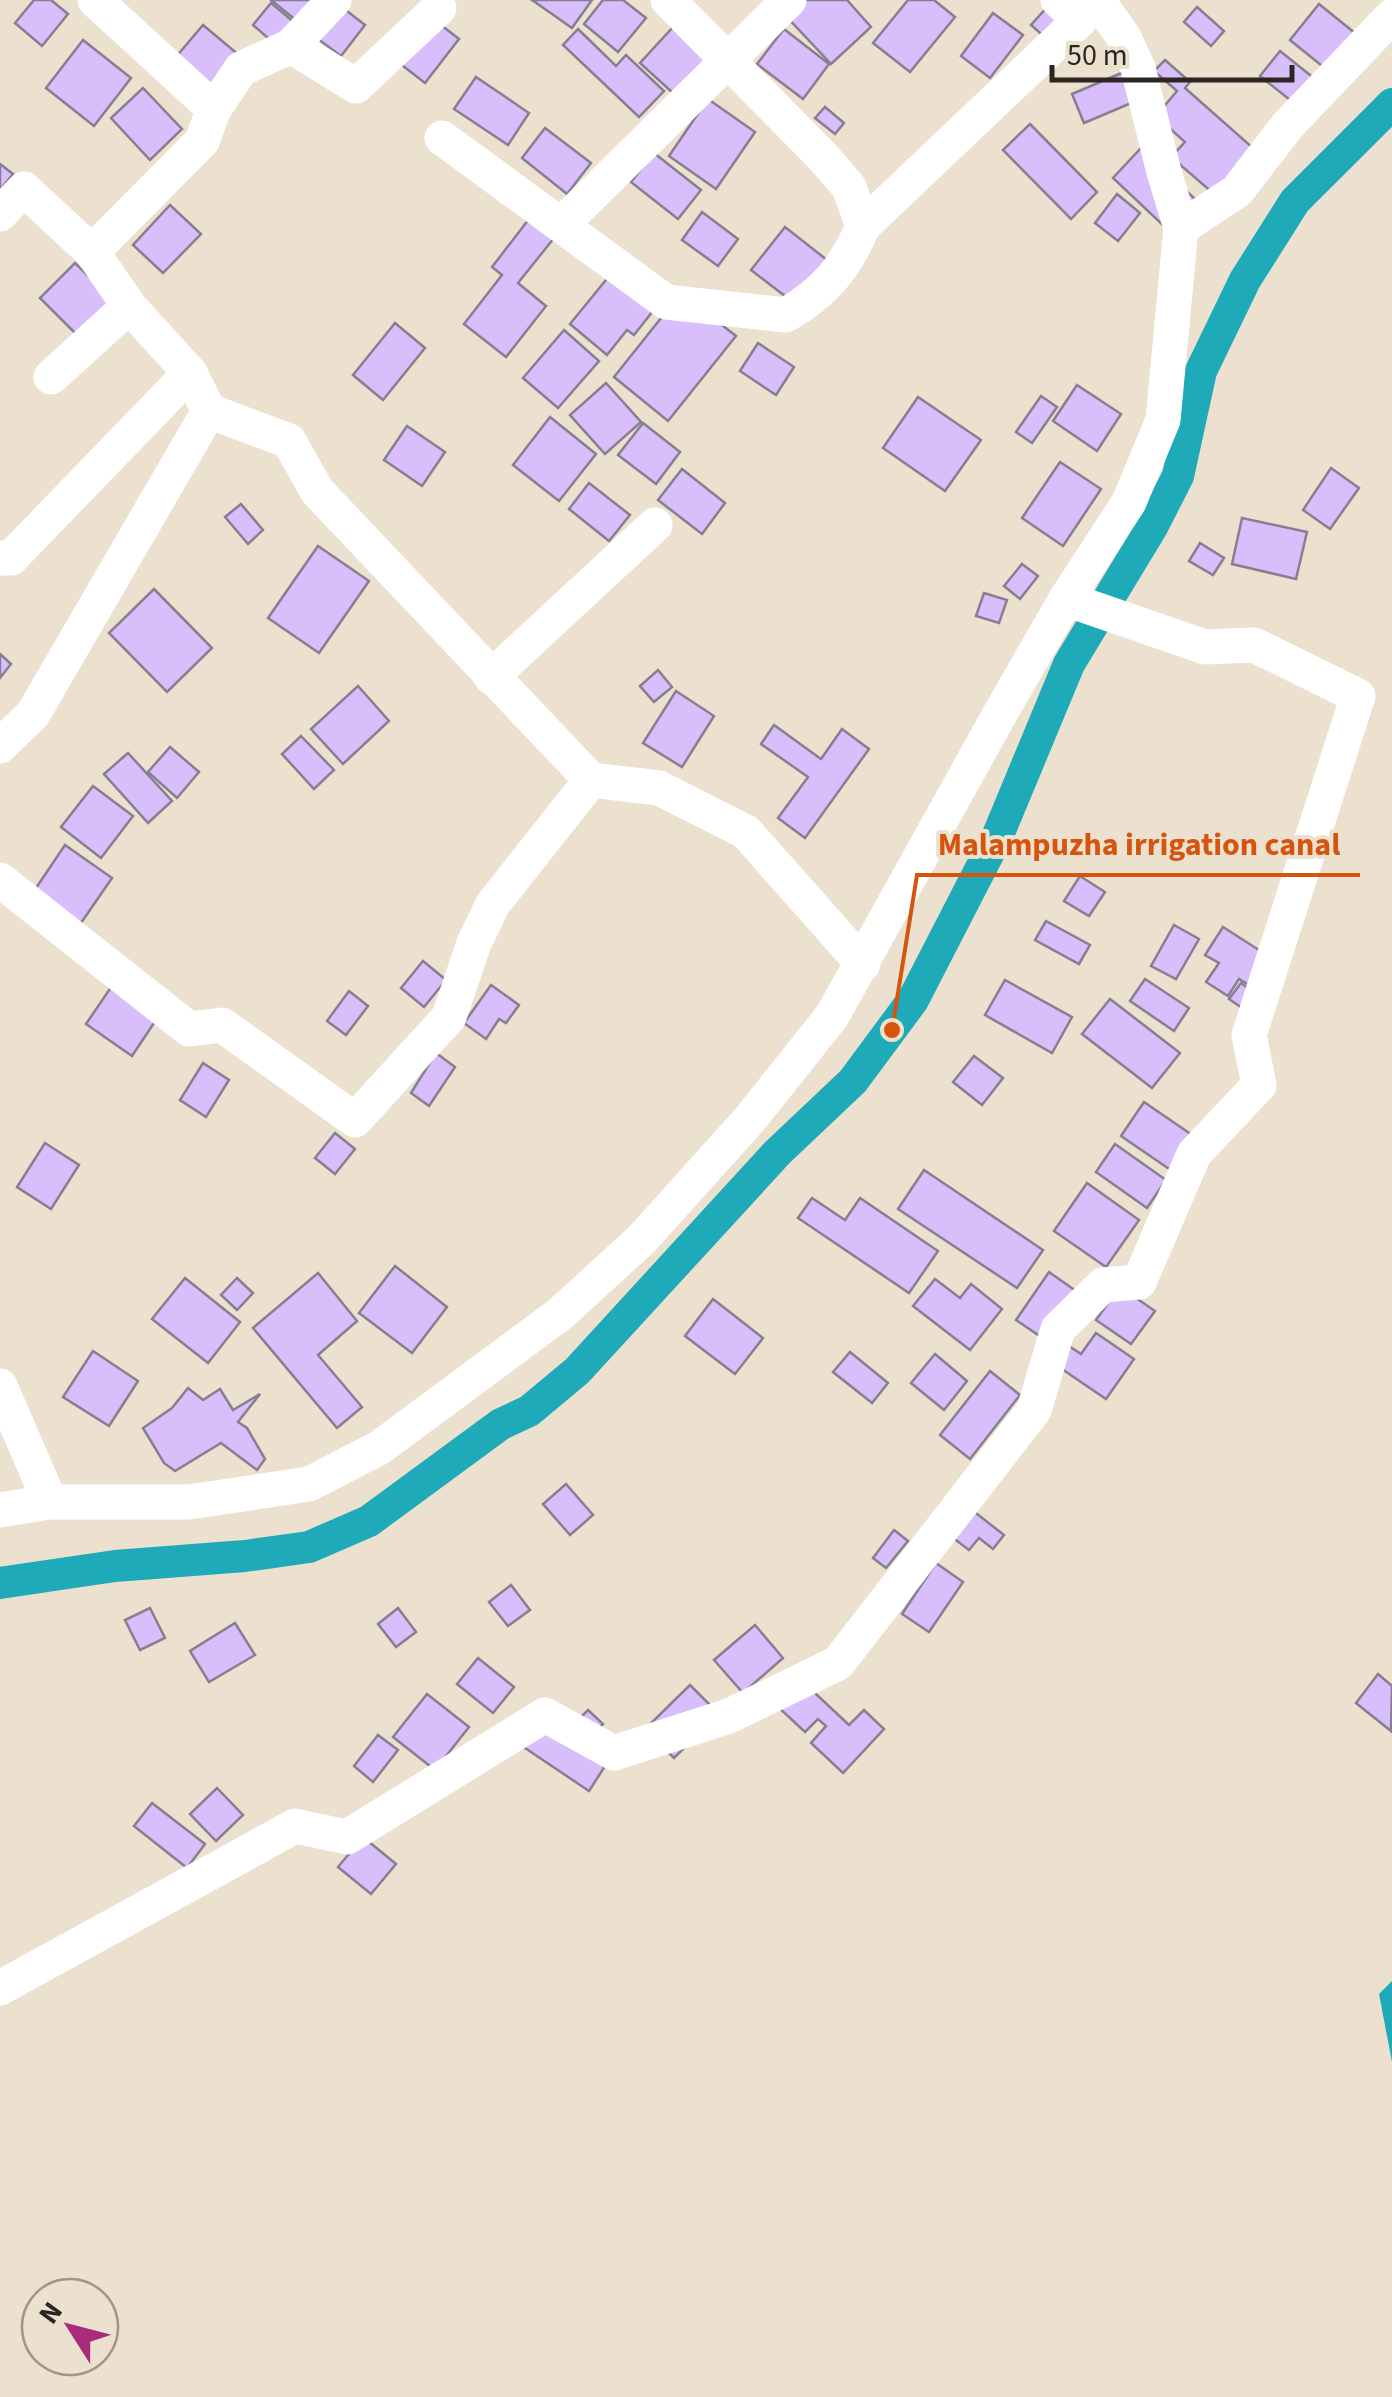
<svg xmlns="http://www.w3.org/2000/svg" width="1392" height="2397" viewBox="0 0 1392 2397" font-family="'Source Sans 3',sans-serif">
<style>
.water{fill:#1faaba}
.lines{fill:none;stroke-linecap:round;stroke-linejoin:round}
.canal{stroke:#1faaba;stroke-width:32}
.building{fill:#d8bffc;stroke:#867f90;stroke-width:2.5}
.minor{stroke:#fff;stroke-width:35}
.leader{fill:none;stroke:#d5540e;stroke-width:4}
.callout-dot{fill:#d5540e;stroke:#ece0cf;stroke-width:4}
.callout-label{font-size:32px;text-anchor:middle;font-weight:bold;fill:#d5540e;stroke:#ece0cf;stroke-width:8;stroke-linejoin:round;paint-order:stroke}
</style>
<rect width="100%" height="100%" fill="#ece0cf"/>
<!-- water -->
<path class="water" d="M1392 1981V2062L1379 1994Z"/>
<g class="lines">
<!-- canal -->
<path class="canal" d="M0 1583 115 1566 245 1556 309 1547 369 1521 501 1424 529 1411 577 1371 778 1152 853 1081 913 1000 998 835 1069 664 1152 527 1178 476 1201 371 1245 280 1295 201 1392 104"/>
</g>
<!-- building -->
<g class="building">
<path d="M34 0H51L68 14 42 46 15 23Z"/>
<path d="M271 0H319L302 25Z"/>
<path d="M532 0H592L572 28Z"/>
<path d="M603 0H623L646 18 618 52 584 24Z"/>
<path d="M805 0H847L871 27 831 64 787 17Z"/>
<path d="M908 0H934L955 17 910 72 873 43Z"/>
<path d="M271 3 295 23 276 45 253 25Z"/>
<path d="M338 4 365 25 341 56 314 36Z"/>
<path d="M1050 4 1068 21 1049 41 1031 25Z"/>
<path d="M1319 4 1361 38 1332 74 1290 40Z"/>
<path d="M1197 7 1224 31 1211 46 1184 22Z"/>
<path d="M993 13 1023 35 990 78 961 56Z"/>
<path d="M432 18 459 39 425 83 398 62Z"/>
<path d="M203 25 240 56 207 95 170 64Z"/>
<path d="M674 26 708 57 674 94 640 63Z"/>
<path d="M578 29 616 66 626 55 664 91 639 117 563 45Z"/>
<path d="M784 29 829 64 803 99 757 64Z"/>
<path d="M83 40 131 78 94 126 46 88Z"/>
<path d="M1280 51 1315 79 1295 104 1260 76Z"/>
<path d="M1165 60 1190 82 1185 88 1253 148 1213 193 1171 157 1185 142 1156 116 1177 91 1154 71Z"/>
<path d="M1124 72 1136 101 1084 123 1072 94Z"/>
<path d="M476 77 529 113 508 145 454 109Z"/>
<path d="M143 88 182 129 150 160 111 118Z"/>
<path d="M708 99 755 132 716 189 669 156Z"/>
<path d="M825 107 844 123 835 134 815 118Z"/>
<path d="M1030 124 1097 192 1071 219 1003 150Z"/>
<path d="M545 128 591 163 567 194 522 158Z"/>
<path d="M1141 148 1195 199 1167 229 1113 178Z"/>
<path d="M654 153 701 190 678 219 631 182Z"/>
<path d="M0 164 13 174 0 190Z"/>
<path d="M1117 194 1140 213 1118 241 1095 223Z"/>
<path d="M170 205 201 234 163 273 133 245Z"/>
<path d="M702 212 738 239 718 266 682 240Z"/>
<path d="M529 219 554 238 518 283 546 306 506 357 464 324 502 275 492 267Z"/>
<path d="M785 227 827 260 794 303 751 270Z"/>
<path d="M75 263 113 300 77 335 40 298Z"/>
<path d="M610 275 653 311 634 335 627 330 607 355 570 324Z"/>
<path d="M681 293 736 336 668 421 614 377Z"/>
<path d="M395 323 425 348 383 400 353 375Z"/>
<path d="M564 330 599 361 558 408 523 378Z"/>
<path d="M758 343 794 367 776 395 740 371Z"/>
<path d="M606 383 641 422 605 454 570 415Z"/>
<path d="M1077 385 1121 414 1097 451 1053 421Z"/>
<path d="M1041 396 1057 407 1032 443 1016 432Z"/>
<path d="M918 397 981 440 945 491 883 448Z"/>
<path d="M550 417 596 454 559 501 513 465Z"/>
<path d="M643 423 680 452 656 484 618 455Z"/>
<path d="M407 426 445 452 422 486 384 460Z"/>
<path d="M1060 462 1101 489 1063 546 1022 518Z"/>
<path d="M1331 468 1359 488 1330 529 1303 510Z"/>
<path d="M682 469 725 503 702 534 658 500Z"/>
<path d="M589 483 630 515 609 541 569 509Z"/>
<path d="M241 504 263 530 248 544 225 517Z"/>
<path d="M1242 518 1307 532 1296 579 1232 564Z"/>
<path d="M1200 543 1224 558 1213 575 1189 561Z"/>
<path d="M318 546 369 581 319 653 268 618Z"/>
<path d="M1022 564 1038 576 1020 599 1004 586Z"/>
<path d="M154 589 212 648 167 692 109 633Z"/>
<path d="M984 593 1007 600 999 623 976 616Z"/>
<path d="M0 654 11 664 0 678Z"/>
<path d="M658 670 672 687 654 702 640 686Z"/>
<path d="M358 686 389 721 343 764 311 729Z"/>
<path d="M676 691 714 716 682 767 643 743Z"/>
<path d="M774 725 821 759 842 729 869 749 805 838 778 818 808 777 761 744Z"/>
<path d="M301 736 334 770 314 789 282 754Z"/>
<path d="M170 747 199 772 177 798 148 772Z"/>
<path d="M128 753 172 801 148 823 104 774Z"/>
<path d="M93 786 133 816 101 858 61 827Z"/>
<path d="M65 845 112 878 81 923 34 891Z"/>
<path d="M1080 876 1105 892 1089 916 1064 901Z"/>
<path d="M1046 921 1090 945 1079 964 1035 940Z"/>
<path d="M1174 925 1199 939 1176 979 1151 966Z"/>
<path d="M1223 927 1273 959 1254 988 1239 979 1228 996 1206 982 1219 963 1205 955Z"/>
<path d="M423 961 446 980 424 1007 401 988Z"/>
<path d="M1145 979 1189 1008 1174 1031 1130 1001Z"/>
<path d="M116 980 162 1011 132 1056 86 1024Z"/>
<path d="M1005 980 1072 1017 1052 1053 985 1015Z"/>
<path d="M1241 983 1256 994 1245 1010 1229 999Z"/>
<path d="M491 985 519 1005 506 1023 499 1019 486 1039 464 1023Z"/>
<path d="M349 991 368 1006 346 1035 327 1021Z"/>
<path d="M1110 999 1180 1053 1152 1088 1082 1034Z"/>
<path d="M436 1053 455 1067 429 1106 411 1093Z"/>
<path d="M974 1056 1003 1078 982 1105 953 1082Z"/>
<path d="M203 1063 229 1080 206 1117 180 1100Z"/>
<path d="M1144 1102 1198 1139 1175 1173 1121 1136Z"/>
<path d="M335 1133 355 1149 335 1174 315 1158Z"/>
<path d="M45 1143 79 1165 51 1209 17 1187Z"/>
<path d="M1115 1144 1166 1180 1147 1208 1096 1172Z"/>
<path d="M924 1170 1043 1250 1017 1288 898 1209Z"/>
<path d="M1087 1183 1139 1220 1106 1267 1054 1231Z"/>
<path d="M812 1198 845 1220 860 1198 938 1251 909 1293 798 1218Z"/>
<path d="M395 1266 447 1307 412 1353 359 1313Z"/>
<path d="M1049 1272 1076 1291 1044 1339 1016 1320Z"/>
<path d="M318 1273 357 1321 318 1355 362 1407 337 1428 253 1328Z"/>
<path d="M185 1278 240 1322 208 1363 152 1319Z"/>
<path d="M237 1278 253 1293 237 1310 221 1295Z"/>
<path d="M935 1279 960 1298 971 1284 1002 1309 970 1350 913 1306Z"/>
<path d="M1120 1287 1155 1311 1131 1344 1096 1320Z"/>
<path d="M713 1299 763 1338 735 1374 685 1336Z"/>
<path d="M1096 1333 1134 1359 1106 1399 1053 1363 1066 1344 1081 1354Z"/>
<path d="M93 1351 138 1381 109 1426 63 1397Z"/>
<path d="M850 1352 888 1383 872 1403 833 1372Z"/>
<path d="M935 1354 967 1381 944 1410 911 1383Z"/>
<path d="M990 1371 1020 1395 970 1459 940 1435Z"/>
<path d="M188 1388 203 1400 220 1389 233 1410 260 1394 238 1422 247 1428 265 1459 257 1470 221 1443 175 1471 164 1463 143 1428 172 1408Z"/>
<path d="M566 1484 593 1515 570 1535 543 1504Z"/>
<path d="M972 1510 1004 1535 993 1549 979 1538 969 1550 952 1537Z"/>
<path d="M894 1530 908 1541 886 1568 873 1558Z"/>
<path d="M936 1563 963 1582 929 1632 902 1614Z"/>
<path d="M511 1585 530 1610 508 1626 489 1602Z"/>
<path d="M150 1608 165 1638 140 1650 125 1620Z"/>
<path d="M398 1608 416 1632 396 1647 378 1624Z"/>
<path d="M235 1623 255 1655 209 1682 190 1651Z"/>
<path d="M755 1625 783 1658 743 1693 714 1660Z"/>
<path d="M478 1658 514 1687 493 1713 457 1684Z"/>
<path d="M1378 1674 1392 1686 1391 1731 1356 1703Z"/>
<path d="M801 1680 849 1725 864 1710 884 1729 843 1773 811 1743 826 1726 818 1719 805 1732 777 1706Z"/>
<path d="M690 1685 719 1714 674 1758 645 1729Z"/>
<path d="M427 1694 469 1727 435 1770 393 1737Z"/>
<path d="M588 1710 603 1724 591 1736 577 1721Z"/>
<path d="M539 1722 605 1766 589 1791 522 1746Z"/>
<path d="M378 1735 398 1750 373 1782 354 1766Z"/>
<path d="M217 1788 243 1815 216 1841 190 1814Z"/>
<path d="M152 1803 205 1844 187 1868 134 1826Z"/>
<path d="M363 1837 396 1864 371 1894 338 1867Z"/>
</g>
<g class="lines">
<!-- minor -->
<g class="minor">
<path d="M95 0 214 109"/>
<path d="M1101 5 1123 36 1138 68 1164 172 1181 228"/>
<path d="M291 46 356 86 439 8"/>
<path d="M442 138 666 302 786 315C825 292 846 267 863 226L849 187 822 156 668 0"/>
<path d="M0 214 24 189 92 252"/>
<path d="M561 225 789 0"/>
<path d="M863 226 1080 20 1058 0"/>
<path d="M51 377 129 306 92 252 202 141 214 109 241 69 291 46 334 0"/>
<path d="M0 558H11L190 373 129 306"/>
<path d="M491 677 655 525"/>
<path d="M0 746 33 714 209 411 190 373"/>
<path d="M591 780 659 788 746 832 863 964"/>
<path d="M0 880 189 1029 222 1025 355 1120 449 1017 474 943 493 904 591 780 317 491 289 441 209 411"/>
<path d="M0 1386 50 1502"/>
<path d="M0 1510 50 1502H189L309 1484 379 1448 560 1314 642 1239 750 1119 832 1016 1001 712 1066 599 1129 502 1163 420 1181 228 1237 191 1288 125 1392 16"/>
<path d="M0 1988 295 1826 347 1837 545 1715 614 1753 729 1716 838 1663 1034 1410 1058 1329 1103 1285 1139 1282 1194 1154 1259 1085 1249 1035 1358 696 1254 645 1205 647 1066 599"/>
</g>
</g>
<!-- callouts -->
<path class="leader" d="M892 1030L917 875H1360"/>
<circle class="callout-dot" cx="892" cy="1030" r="10"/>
<g class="callout-label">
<text x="1139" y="855">Malampuzha irrigation canal</text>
</g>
<!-- north arrow -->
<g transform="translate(70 2327) rotate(306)"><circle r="48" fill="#ece0cf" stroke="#9f9689" stroke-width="2.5"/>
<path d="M0-8L18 38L0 25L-18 38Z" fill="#a82b7c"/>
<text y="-15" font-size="28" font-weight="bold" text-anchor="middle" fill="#2b2620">N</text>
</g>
<!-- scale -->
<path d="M1052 65v15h240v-15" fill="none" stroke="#2b2620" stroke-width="5"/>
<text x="1067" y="65" font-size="30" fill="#2b2620" stroke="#ece0cf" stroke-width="8" paint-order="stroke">50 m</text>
</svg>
